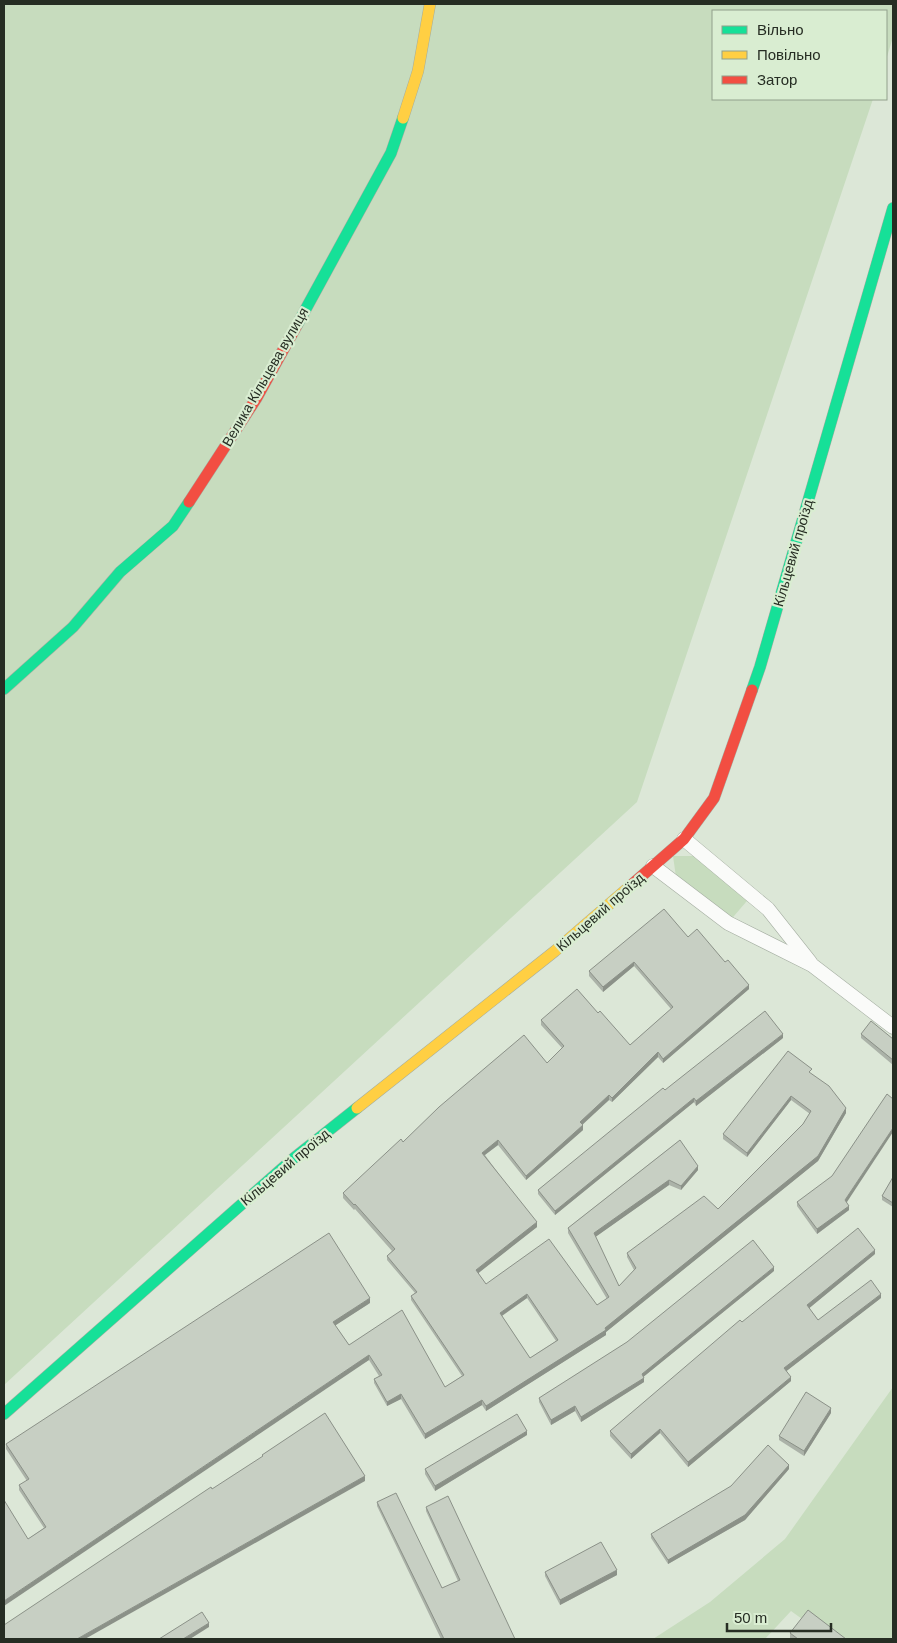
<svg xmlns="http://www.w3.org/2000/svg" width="897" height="1643" viewBox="0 0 897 1643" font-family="Helvetica,sans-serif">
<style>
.green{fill:#c7dcbe}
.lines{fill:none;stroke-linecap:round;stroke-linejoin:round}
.street-casing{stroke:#a4ada1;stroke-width:15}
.fast-casing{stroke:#a4ada1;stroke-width:12}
.slow-casing{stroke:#a4ada1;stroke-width:12}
.jam-casing{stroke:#a4ada1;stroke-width:12}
.street{stroke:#fafbf9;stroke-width:14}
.fast{stroke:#16e098;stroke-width:11}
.slow{stroke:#ffcf43;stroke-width:11}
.jam{stroke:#f24e42;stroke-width:11}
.wall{fill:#abb2a8;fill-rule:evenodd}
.shaded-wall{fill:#8b9188}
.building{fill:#c7cfc3;stroke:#8b9188;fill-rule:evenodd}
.labels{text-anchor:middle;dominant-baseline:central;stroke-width:4.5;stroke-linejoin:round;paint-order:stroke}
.street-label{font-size:14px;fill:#262d23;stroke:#d9edd1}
</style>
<rect width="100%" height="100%" fill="#dce7d7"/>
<!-- green -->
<g class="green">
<path d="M4 4H893V37L886 60V11H713V99H873L637 802 4 1385Z"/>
<path d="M673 856H704L752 895 728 923 677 884Z"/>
<path d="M893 1387V1639H830L791 1611 765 1639H653L710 1602 785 1539Z"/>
</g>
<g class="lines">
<defs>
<g id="street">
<path d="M684 839 768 909 810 962"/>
<path d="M653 866 728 923 812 965 893 1027"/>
</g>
<g id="fast">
<path d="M297 325 391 153 403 118"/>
<path d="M4 689 73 627 120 572 173 526 189 502"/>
<path d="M752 690 760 667 893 208"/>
<path d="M4 1414 294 1158 357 1108"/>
</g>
<g id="slow">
<path d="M403 118 418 71 430 4"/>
<path d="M357 1108 555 951 628 888"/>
</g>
<g id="jam">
<path d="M189 502 256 399 297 325"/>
<path d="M628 888 684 839 714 798 752 690"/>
</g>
</defs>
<!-- street casing -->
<use href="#street" class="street-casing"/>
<!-- fast casing -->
<use href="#fast" class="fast-casing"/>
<!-- slow casing -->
<use href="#slow" class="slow-casing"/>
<!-- jam casing -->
<use href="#jam" class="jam-casing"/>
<!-- street -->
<use href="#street" class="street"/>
<!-- fast -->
<use href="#fast" class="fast"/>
<!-- slow -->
<use href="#slow" class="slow"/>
<!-- jam -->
<use href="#jam" class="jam"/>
</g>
<!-- wall -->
<g class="wall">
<path d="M688 937 725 962 749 989 663 1063 658 1057 612 1102 609 1100 582 1124 583 1130 526 1180 498 1145 485 1155 537 1227 478 1273 486 1284 597 1305 607 1299 568 1233V1228L680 1140 698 1170 681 1190 669 1185 595 1237 619 1286 634 1270 627 1257V1253L718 1209 803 1124 810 1114 791 1100 747 1157 723 1139V1134L812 1074 846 1113 818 1161 606 1332V1335L486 1411 482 1405 425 1439 401 1399 387 1406 374 1383V1379L379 1376 369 1360 28 1539 44 1528 19 1490V1485L27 1481 6 1449V1444L370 1303 335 1325 349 1345 445 1387 462 1376 411 1300V1296L415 1293 387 1260V1256L392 1251 355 1209 354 1210 343 1198V1193L403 1142 547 1063 562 1048 541 1025V1020L598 1013 630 1045 671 1009 634 966 603 992 589 976V971ZM527 1298 556 1341 530 1358 502 1316Z"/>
<path d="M861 1034 893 1039V1065L861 1038Z"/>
<path d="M783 1038 696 1106 694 1102 555 1215 538 1194V1190L665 1090Z"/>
<path d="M893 1177V1207L882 1200V1196Z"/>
<path d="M797 1202H846L849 1210 817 1234 797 1206Z"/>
<path d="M875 1254 809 1308 818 1320 881 1298 786 1371 791 1381 688 1467 660 1433 631 1459 610 1436V1431L742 1322Z"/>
<path d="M774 1271 643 1377 644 1382 581 1422 575 1411 551 1425 539 1402V1398Z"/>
<path d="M831 1413 804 1456 779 1440V1436Z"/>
<path d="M527 1435 435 1491 425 1474V1469Z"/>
<path d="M789 1469 745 1520 668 1564 651 1538V1534Z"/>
<path d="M377 1502 442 1588 458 1581 426 1511V1507L515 1639H441L377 1506Z"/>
<path d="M545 1572 617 1575 560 1605 545 1576Z"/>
<path d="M790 1633 846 1639H790Z"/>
</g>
<!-- shaded-wall -->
<g class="shaded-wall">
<path d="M634 962V966L603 992V987Z"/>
<path d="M749 985V989L663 1063V1059Z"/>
<path d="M783 1034V1038L696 1106V1101Z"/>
<path d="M658 1052V1057L612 1102V1098Z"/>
<path d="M609 1095V1100L580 1127V1122Z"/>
<path d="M791 1096V1100L747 1157V1153Z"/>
<path d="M694 1098V1102L555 1215V1211Z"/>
<path d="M846 1108V1113L818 1161 606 1332V1335L486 1411V1406L605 1328Z"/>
<path d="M583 1125V1130L526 1180V1176Z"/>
<path d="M893 1128V1132L845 1205V1200Z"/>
<path d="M498 1140V1145L482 1157V1153Z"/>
<path d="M698 1166V1170L681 1190V1186Z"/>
<path d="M669 1180V1185L594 1238V1233Z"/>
<path d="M849 1206V1210L817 1234V1229Z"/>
<path d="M537 1222V1227L476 1275V1270Z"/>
<path d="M875 1250V1254L807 1310V1305Z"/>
<path d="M774 1267V1271L642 1378V1374Z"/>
<path d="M527 1294V1298L500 1317V1313Z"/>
<path d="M881 1294V1298L784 1373V1368Z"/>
<path d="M370 1298V1303L333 1327V1322Z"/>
<path d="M369 1355V1360L4 1606V1601Z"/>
<path d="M791 1377V1381L688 1467V1462Z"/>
<path d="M644 1378V1382L581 1422V1417Z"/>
<path d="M401 1394V1399L387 1406V1402Z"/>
<path d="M482 1400V1405L425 1439V1434Z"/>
<path d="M575 1406V1411L551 1425V1420Z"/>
<path d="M831 1408V1413L804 1456V1451Z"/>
<path d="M660 1429V1433L631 1459V1454Z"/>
<path d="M527 1431V1435L435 1491V1486Z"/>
<path d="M789 1465V1469L745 1520 668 1564V1560Z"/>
<path d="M365 1476V1481L85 1639H77Z"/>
<path d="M617 1570V1575L560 1605V1600Z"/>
<path d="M209 1623V1627L190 1639H183Z"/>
</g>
<!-- building -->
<g class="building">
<path d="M664 909 688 937 697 929 725 962 728 960 749 985 663 1059 658 1052 612 1098 609 1095 580 1122 583 1125 526 1176 498 1140 482 1153 537 1222 476 1270 486 1284 549 1239 597 1305 609 1297 568 1228 680 1140 698 1166 681 1186 669 1180 594 1233 619 1286 636 1268 627 1253 704 1196 718 1209 803 1124 811 1111 791 1096 747 1153 723 1134 788 1051 812 1069 809 1072 829 1086 846 1108 818 1156 605 1328 606 1330 486 1406 482 1400 425 1434 401 1394 387 1402 374 1379 382 1375 369 1355 4 1601V1500L28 1539 46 1527 19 1485 29 1479 6 1444 329 1233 370 1298 333 1322 349 1345 402 1310 445 1387 464 1375 411 1296 417 1292 387 1256 395 1249 355 1204 354 1205 343 1193 401 1139 403 1142 439 1107 524 1035 547 1063 564 1046 541 1020 577 989 598 1013 600 1011 630 1045 673 1007 634 962 603 987 589 971ZM527 1294 558 1340 530 1358 500 1313Z"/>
<path d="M765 1011 783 1034 696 1101 694 1098 555 1211 538 1190 663 1088 665 1090Z"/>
<path d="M871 1021 893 1039V1060L861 1034Z"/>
<path d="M887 1094 893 1099V1128L845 1200 849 1206 817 1229 797 1202 832 1176Z"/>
<path d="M893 1177V1203L882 1196Z"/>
<path d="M858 1228 875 1250 807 1305 818 1320 871 1280 881 1294 784 1368 791 1377 688 1462 660 1429 631 1454 610 1431 740 1320 742 1322Z"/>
<path d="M753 1240 774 1267 642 1374 644 1378 581 1417 575 1406 551 1420 539 1398 627 1342Z"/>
<path d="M806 1392 831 1408 804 1451 779 1436Z"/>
<path d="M325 1413 365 1476 77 1639H4V1625L211 1487 212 1489 263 1456 262 1455Z"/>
<path d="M517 1414 527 1431 435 1486 425 1469Z"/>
<path d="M768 1445 789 1465 745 1515 668 1560 651 1534 731 1486Z"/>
<path d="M396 1493 442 1588 460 1580 426 1507 448 1496 515 1639H444L377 1502Z"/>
<path d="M601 1542 617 1570 560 1600 545 1572Z"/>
<path d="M808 1610 846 1639H798L790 1633Z"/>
<path d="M202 1612 209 1623 183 1639H159Z"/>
</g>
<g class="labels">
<!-- street labels -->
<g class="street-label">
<text transform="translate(265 377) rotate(-60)">Велика Кільцева вулиця</text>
<text transform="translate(793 553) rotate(-74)">Кільцевий проїзд</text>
<text transform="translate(600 912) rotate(-41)">Кільцевий проїзд</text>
<text transform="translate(285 1167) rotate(-40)">Кільцевий проїзд</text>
</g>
</g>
<!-- border -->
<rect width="897" height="1643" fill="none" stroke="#262d23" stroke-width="10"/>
<!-- legend -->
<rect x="712" y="10" width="175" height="90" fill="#d9edd1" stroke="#91a08b"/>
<rect x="722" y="26" width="25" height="8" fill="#16e098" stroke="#91a08b"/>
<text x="757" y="35" font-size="15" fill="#262d23">Вільно</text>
<rect x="722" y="51" width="25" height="8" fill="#ffcf43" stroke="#91a08b"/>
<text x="757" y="60" font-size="15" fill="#262d23">Повільно</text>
<rect x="722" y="76" width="25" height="8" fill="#f24e42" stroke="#91a08b"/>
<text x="757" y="85" font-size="15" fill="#262d23">Затор</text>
<!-- scale -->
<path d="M727 1623v8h104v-8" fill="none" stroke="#262d23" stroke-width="2.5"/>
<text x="734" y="1623" font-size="15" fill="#262d23" stroke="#d9edd1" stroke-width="4" paint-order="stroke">50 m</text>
</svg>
